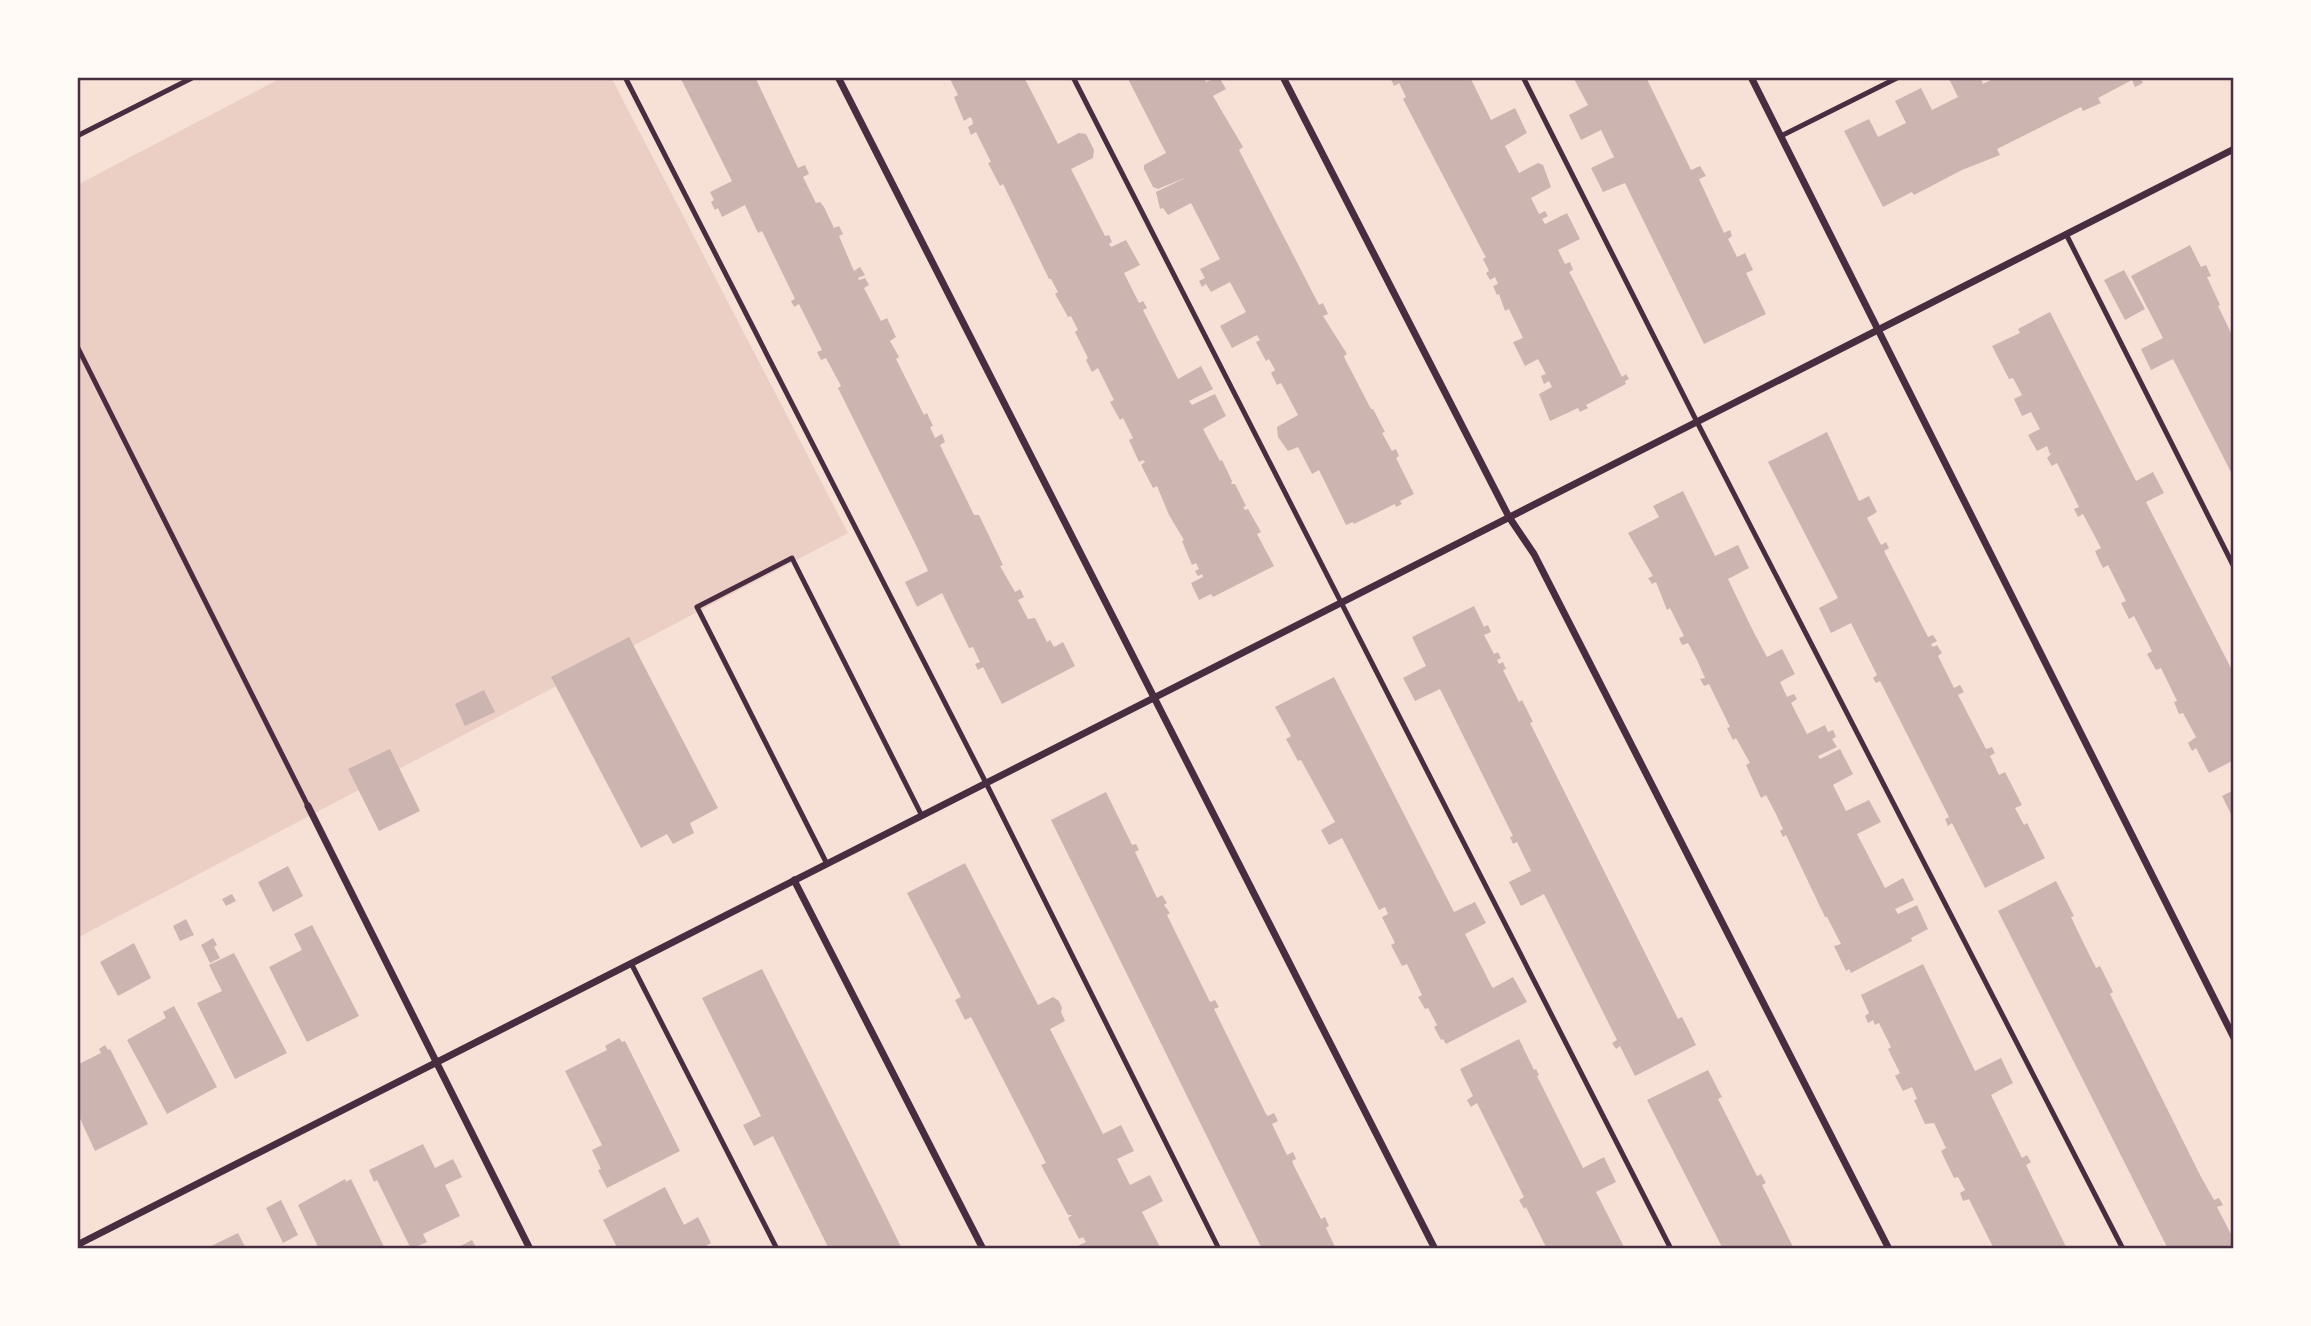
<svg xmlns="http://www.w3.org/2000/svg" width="2311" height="1326" viewBox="0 0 2311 1326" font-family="Quicksand,sans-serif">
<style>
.green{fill:#ebcfc5}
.building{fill:#ccb4b1}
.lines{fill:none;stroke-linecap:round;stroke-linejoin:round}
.service{stroke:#4a2c40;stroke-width:5}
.minor{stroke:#4a2c40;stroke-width:7}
.neatline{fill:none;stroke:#4a2c40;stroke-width:2.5}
</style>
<rect width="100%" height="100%" fill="#f7e1d7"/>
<!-- green -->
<path class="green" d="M283 77H611L848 533 77 938V185Z"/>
<!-- building -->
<g class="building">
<path d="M680 77H755L798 168 805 165 809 174 803 177 816 203 820 202 824 207 834 228 839 226 843 234 839 236 854 271 860 267 865 275 858 278 859 280 865 278 869 285 864 288 881 321 887 318 896 337 890 341 899 357 896 359 924 415 927 413 933 426 930 427 935 438 942 434 945 442 940 445 974 515H979L1003 565 1000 566 1015 592 1020 589 1024 597 1018 600 1019 602 1028 619 1035 618 1047 642 1050 640 1054 647 1063 642 1075 666 1002 704 983 667 978 670 975 664 980 662 973 647 969 648 942 593 917 607 905 582 928 571 916 545 838 388 841 386 826 358 821 360 817 352 822 350 799 304 794 307 791 301 795 299 762 231 758 233 745 205 722 217 718 208 715 210 711 202 714 200 710 192 732 181Z"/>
<path d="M949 77H1024L1058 144 1079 133 1086 134 1094 150 1093 158 1071 169 1105 236 1109 235 1112 242 1109 244 1111 247 1126 240 1140 265 1124 273 1139 303 1143 301 1147 308 1143 310 1178 379 1201 366 1213 389 1189 401 1192 405 1215 394 1226 416 1203 429 1220 461 1222 460 1232 481 1231 484H1235L1246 506 1243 507 1245 510 1248 509 1261 532 1257 534 1274 566 1213 597 1211 594 1199 600 1191 583 1203 577 1202 574 1198 576 1195 571 1199 569 1196 563 1192 565 1182 541 1184 540 1169 515 1157 486 1153 488 1141 465 1145 462 1143 460 1139 462 1129 440 1133 438 1123 418 1120 420 1110 402 1114 400 1098 368 1092 372 1086 360 1088 358 1075 332 1078 330 1071 316 1068 317 1062 306 1055 294 1058 292 1051 279H1049L1003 184 1000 186 988 163 991 162 976 132 971 135 968 127 973 124 972 119 970 117 964 121 954 97 958 95Z"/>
<path d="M1127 77H1203L1206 82 1219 77 1226 89 1213 96 1243 147 1239 150 1319 305 1323 303 1328 314 1323 316 1347 354 1344 356 1345 359 1371 409H1373L1385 432 1382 433 1392 451 1396 449 1399 456 1396 458 1414 494 1400 501 1402 504 1396 507 1395 504 1354 524 1353 522 1346 525 1319 470 1312 474 1298 447 1288 451 1278 437 1277 427 1298 415 1281 383 1277 385 1271 373 1275 370 1269 359 1266 361 1256 342 1260 340 1257 335 1232 348 1220 326 1246 312 1230 282 1211 292 1206 284 1202 287 1199 281 1205 278 1200 269 1220 259 1191 203 1168 215 1163 208 1160 209 1156 192 1187 177 1158 189 1153 187 1144 169V165L1166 153Z"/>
<path d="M1390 77H1470L1491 120 1515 108 1527 133 1505 146 1519 173 1538 163 1543 165 1551 187 1531 198 1539 214 1545 211 1548 216 1542 219 1545 224 1567 213 1580 239 1558 250 1565 264 1570 262 1573 270 1569 272 1572 277 1622 377 1626 374 1629 379 1625 381 1626 384 1586 405 1588 408 1580 412 1578 408 1550 421 1539 394 1552 387 1549 381 1544 384 1541 376 1546 374 1538 359 1525 366 1513 342 1523 338 1509 309 1505 311 1499 294 1497 295 1493 286 1498 284 1495 277 1490 280 1486 273 1489 271 1483 259 1486 257 1484 254 1403 99 1406 97 1399 83 1394 86Z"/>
<path d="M1573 77H1646L1691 170 1700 166 1706 176 1699 179 1724 233 1730 230 1732 236 1728 239 1737 257 1745 253 1753 270 1746 273 1766 314 1704 344 1625 183 1603 192 1591 168 1614 157 1601 130 1581 140 1569 115 1588 105Z"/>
<path d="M1948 77H1980L1983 84 1996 77H2140L2143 83 2135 87 2132 80 2098 98 2101 103 2083 111 2081 107 1997 149 2000 155 1962 170 1914 195 1912 192 1910 193 1883 207 1844 131 1869 119 1878 137 1906 123 1895 101 1921 88 1932 110 1958 97Z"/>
<path d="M2190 245 2201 267 2206 265 2211 276 2207 277 2220 305 2218 306 2234 339V478L2173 359 2151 370 2141 349 2163 338 2131 276Z"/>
<path d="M2124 270 2145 309 2125 320 2104 280Z"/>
<path d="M2050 312 2136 481 2153 472 2164 493 2146 502 2234 674V760L2209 773 2196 748 2192 751 2188 743 2196 737 2183 713 2179 714 2174 702 2177 701 2161 668 2156 670 2147 654 2152 651 2134 616 2129 619 2121 603 2126 601 2108 565 2103 568 2099 560 2095 551 2101 548 2083 514 2078 517 2074 509 2079 507 2057 463 2052 466 2047 458 2052 453 2050 454 2047 446 2037 451 2028 435 2040 429 2031 412 2022 416 2014 399 2022 395 2013 378 2009 379 1992 346 2020 333 2018 329Z"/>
<path d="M1827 432 1859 501 1869 496 1877 512 1867 518 1881 545 1886 542 1889 548 1884 551 1928 637 1933 635 1937 641 1931 644 1933 647 1937 645 1942 653 1938 656 1954 688 1960 685 1964 692 1958 695 1986 749 1992 747 1995 753 1990 756 1999 775 2005 772 2022 805 2015 808 2024 825 2027 823 2045 858 1985 888 1952 823 1948 826 1945 819 1949 817 1880 681 1876 683 1873 678 1877 675 1851 623 1831 633 1819 608 1838 598 1768 462Z"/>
<path d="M1683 491 1715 556 1738 545 1749 568 1728 579 1753 631 1767 657 1782 649 1795 674 1780 682 1787 697 1794 694 1797 699 1791 703 1807 734 1825 725 1828 732 1833 730 1836 737 1832 739 1837 747 1818 756 1820 759 1840 749 1853 774 1833 785 1846 811 1869 800 1881 822 1857 834 1885 888 1903 878 1914 900 1895 909 1898 914 1917 905 1928 929 1911 938 1912 941 1851 973 1849 969 1846 971 1834 946 1841 944 1827 917H1825L1786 835 1783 837 1780 831 1783 829 1776 814 1766 795 1761 798 1746 765 1750 763 1736 738 1733 740 1727 728 1730 727 1709 684 1704 686 1700 679 1705 678 1697 660 1688 643 1682 645 1679 638 1684 636 1670 608 1667 610 1656 582 1652 584 1648 578 1653 576 1628 533 1659 517 1653 506Z"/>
<path d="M1474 606 1484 627 1488 625 1491 632 1484 635 1494 654 1498 652 1501 658 1497 660 1499 664 1503 662 1506 669 1503 670 1519 702 1522 700 1533 722 1530 723 1678 1019 1682 1017 1696 1045 1635 1076 1620 1046 1616 1049 1612 1043 1617 1040 1544 894 1521 906 1509 882 1531 871 1517 842 1513 844 1510 837 1513 836 1440 689 1415 701 1403 678 1426 666 1412 637Z"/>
<path d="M629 637 718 808 690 823 694 833 673 844 667 834 641 848 551 677Z"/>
<path d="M1334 677 1454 912 1475 902 1486 923 1465 934 1491 985 1493 988 1513 977 1527 1002 1446 1044 1443 1039 1441 1040 1434 1027 1437 1025 1428 1008 1425 1009 1418 997 1422 995 1407 964 1402 966 1391 945 1395 943 1382 917 1388 914 1385 907 1379 910 1342 838 1329 845 1321 830 1335 822 1301 760 1298 761 1286 739 1291 736 1275 707Z"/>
<path d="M484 690 495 712 465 726 455 704Z"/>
<path d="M390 749 420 811 379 831 348 769Z"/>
<path d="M2234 790V820L2222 796Z"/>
<path d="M1106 792 1132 845 1136 844 1139 850 1135 852 1157 898 1162 895 1167 903 1164 905 1170 913 1167 915 1210 1002 1215 1000 1219 1007 1214 1009 1266 1114 1268 1116 1274 1113 1278 1121 1272 1124 1287 1155 1293 1152 1296 1159 1292 1161 1294 1166 1321 1219 1325 1217 1329 1226 1326 1228 1336 1249H1262L1248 1220 1051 820Z"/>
<path d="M965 863 1038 1005 1053 997 1059 1001 1062 1008 1061 1012 1065 1021 1050 1029 1103 1134 1121 1125 1134 1151 1117 1159 1130 1185 1150 1175 1163 1201 1142 1212 1161 1249H1071L1086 1242 1083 1237 1079 1239 1068 1218 1072 1215H1068L1041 1165 1046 1163 971 1017 965 1020 955 1000 961 997 907 893Z"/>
<path d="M288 866 303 896 273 912 258 882Z"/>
<path d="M2056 881 2074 916 2071 917 2083 942 2096 968 2100 966 2113 992 2110 994 2200 1175 2214 1200 2219 1198 2223 1205 2217 1207 2234 1240V1249H2168L1998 911Z"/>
<path d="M232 894 236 901 226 906 222 899Z"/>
<path d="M186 919 194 935 180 941 173 926Z"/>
<path d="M312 925 359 1016 307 1042 269 967 302 950 294 934Z"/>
<path d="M213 938 217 945 214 947 220 958 210 963 201 945Z"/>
<path d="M134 943 151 978 118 996 100 962Z"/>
<path d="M234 953 287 1053 235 1079 197 1003 222 991 209 965Z"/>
<path d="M1923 964 1975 1071 2001 1058 2013 1083 1991 1095 2022 1158 2027 1155 2031 1162 2026 1165 2067 1249H1994L1969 1199 1963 1201 1960 1193 1965 1190 1958 1177 1954 1178 1941 1151 1946 1148 1934 1123 1925 1124 1914 1100 1917 1099 1912 1087 1903 1091 1895 1076 1900 1073 1888 1049 1891 1047 1879 1023 1875 1025 1873 1020 1868 1023 1865 1016 1869 1013 1861 995Z"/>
<path d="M762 969 884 1212 902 1249H829L773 1136 754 1146 743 1125 761 1116 702 998Z"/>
<path d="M174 1006 217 1087 167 1114 127 1040 166 1018 163 1012Z"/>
<path d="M619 1038 622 1042 625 1041 680 1151 607 1188 598 1170 601 1169 592 1150 602 1145 565 1071 607 1050 605 1046Z"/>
<path d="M1519 1039 1534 1070 1536 1069 1539 1075 1537 1076 1583 1168 1604 1157 1616 1182 1596 1192 1625 1249H1547L1526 1207 1524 1209 1519 1200 1524 1197 1477 1103 1471 1107 1467 1100 1473 1096 1460 1069Z"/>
<path d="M105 1045 108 1050 110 1049 148 1124 95 1151 77 1112V1065L101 1053 99 1049Z"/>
<path d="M1708 1070 1722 1097 1718 1099 1757 1176 1761 1174 1766 1183 1762 1185 1794 1249H1723L1647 1100Z"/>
<path d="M423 1144 435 1168 453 1159 462 1177 445 1185 460 1216 423 1234 427 1242 411 1249 377 1180 374 1182 369 1170Z"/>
<path d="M345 1179 346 1182 351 1179 385 1249H319L298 1205Z"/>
<path d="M665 1187 684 1225 698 1217 711 1243 700 1249H618L603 1220Z"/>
<path d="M281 1200 298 1235 283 1243 266 1208Z"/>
<path d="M238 1233 246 1249H205Z"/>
<path d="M472 1240 477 1249H455Z"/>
</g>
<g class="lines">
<!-- service -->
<g class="service">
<path d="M625 77 986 783 1219 1249"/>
<path d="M1073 77 1671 1249"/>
<path d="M1523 77 1697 422 2123 1249"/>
<path d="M77 136 194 77"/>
<path d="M1781 136 1899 77"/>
<path d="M2066 234 2234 567"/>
<path d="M77 346 308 806"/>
<path d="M827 864 697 607 792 558 922 816"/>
<path d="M631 963 777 1249"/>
</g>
<!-- minor -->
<g class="minor">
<path d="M838 77 1435 1249"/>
<path d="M1283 77 1509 517 1534 554 1889 1249"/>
<path d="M1751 77 2234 1038"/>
<path d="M308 806 530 1249"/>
<path d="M794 880 983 1249"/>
<path d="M77 1245 2234 149"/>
</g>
</g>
<!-- border -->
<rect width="2311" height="1326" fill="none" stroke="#fffaf5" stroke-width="158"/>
<rect x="79" y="79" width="2153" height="1168" class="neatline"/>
</svg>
